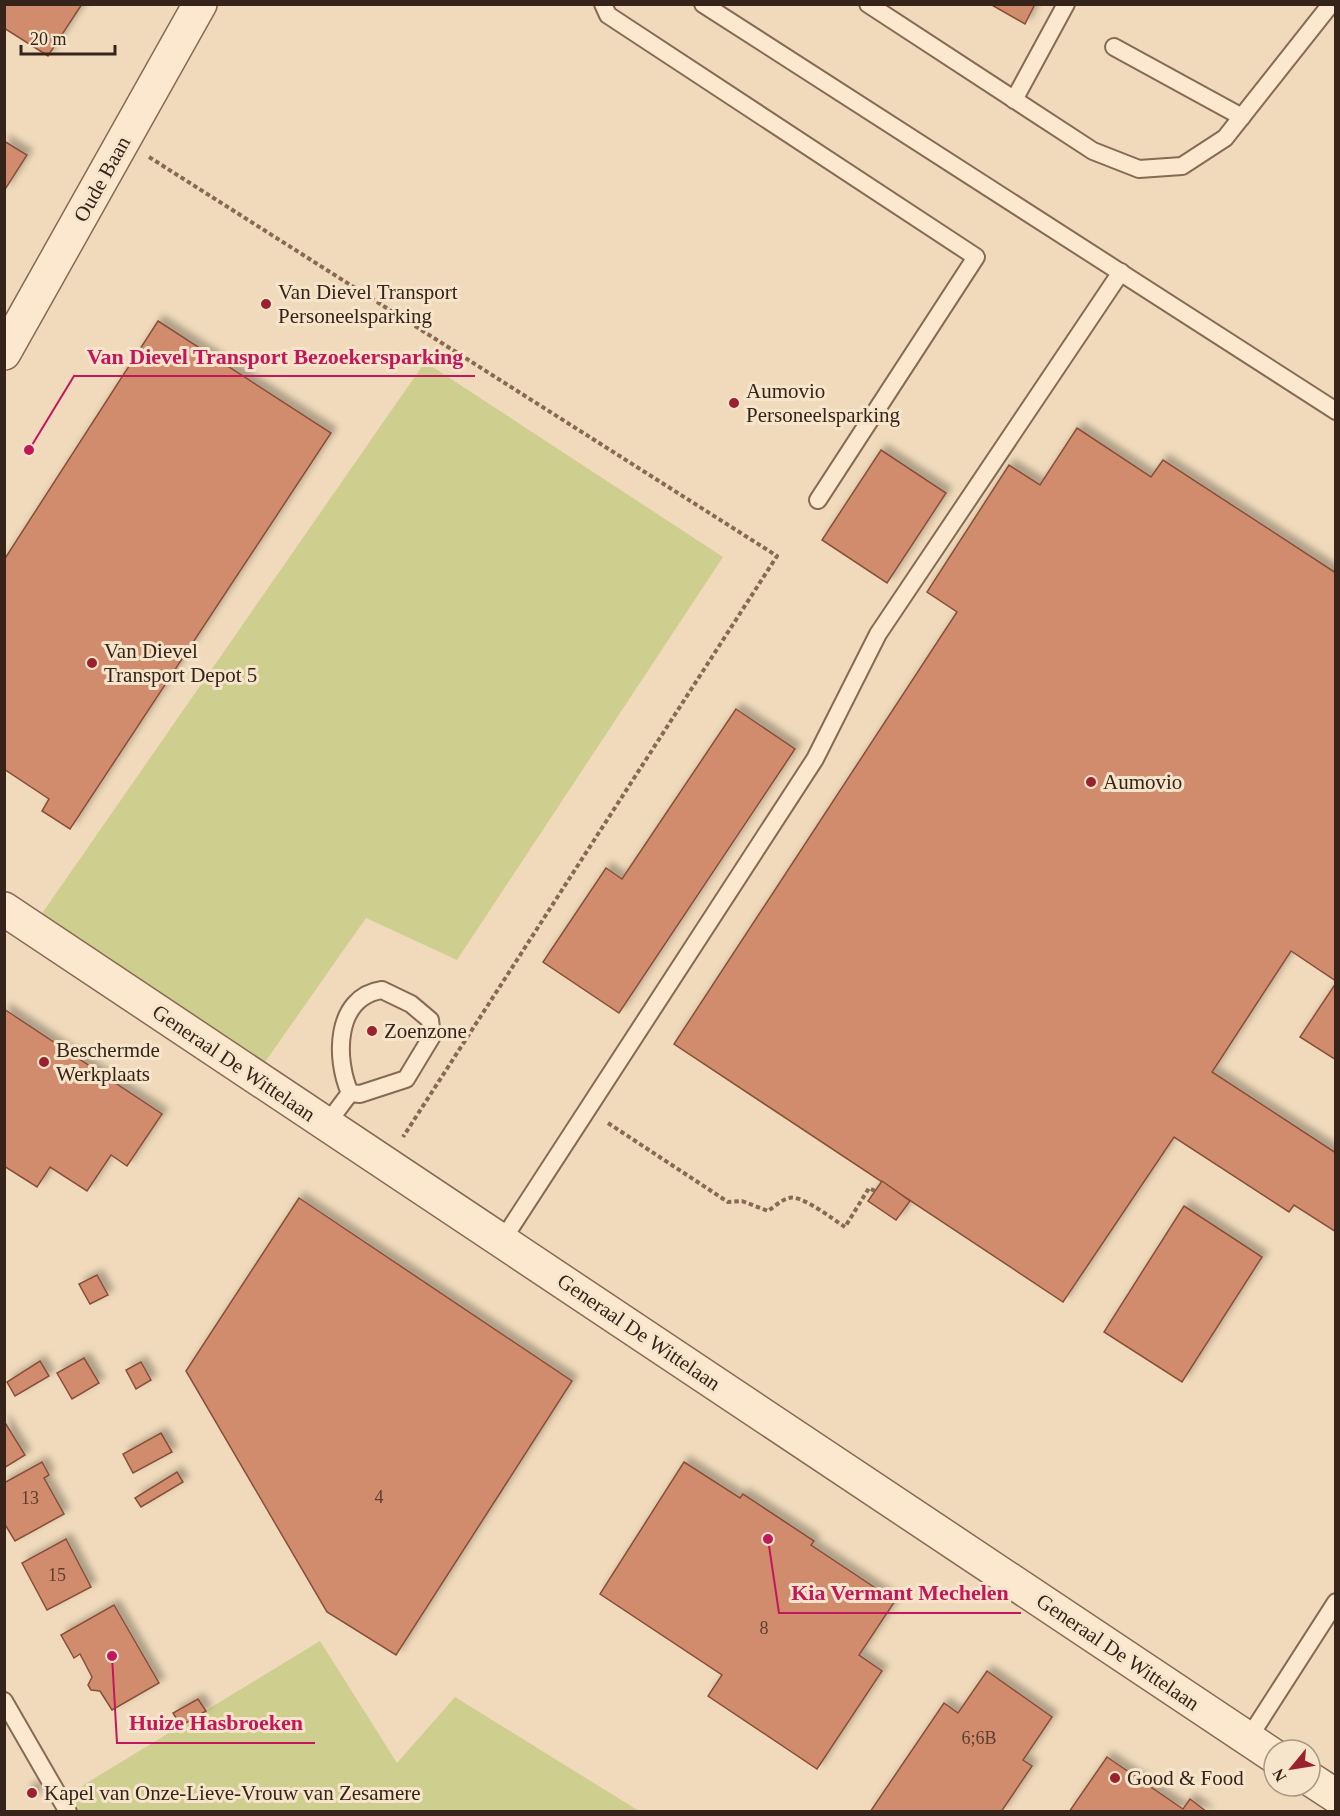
<svg xmlns="http://www.w3.org/2000/svg" width="1340" height="1816" viewBox="0 0 1340 1816" font-family="'Times New Roman',serif">
<style>
.green{fill:#cece8f}
.building{fill:#d18c6e;stroke:#884f39;stroke-width:1.5;filter:url(#shadow)}
.lines{fill:none;stroke-linecap:round;stroke-linejoin:round}
.lane-casing{stroke:#886a54;stroke-width:20}
.street-casing{stroke:#886a54;stroke-width:36}
.path{stroke:#886a54;stroke-width:4;stroke-dasharray:4.5 3;stroke-linecap:butt}
.lane{stroke:#fbe8ce;stroke-width:16}
.street{stroke:#fbe8ce;stroke-width:33}
.poi-dot{fill:#9a2130;stroke:#f7e5cb;stroke-width:2}
.labels{text-anchor:middle;dominant-baseline:central;stroke-width:6;stroke-linejoin:round;paint-order:stroke}
.number-label{font-size:18px;fill:#5d3e2f}
.street-label{font-size:21px;fill:#36241a;stroke:#f7e5cb}
.poi-label{font-size:21px;fill:#36241a;stroke:#f7e5cb;text-anchor:start}
.leader{fill:none;stroke:#c2185b;stroke-width:2}
.callout-dot{fill:#c2185b;stroke:#f7e5cb;stroke-width:2}
.callout-label{font-size:22px;text-anchor:middle;font-weight:bold;fill:#c2185b;stroke:#f7e5cb;stroke-width:6;stroke-linejoin:round;paint-order:stroke}
</style>
<defs>
<filter id="shadow"><feDropShadow dx="5.5" dy="-5.5" stdDeviation="3" flood-color="#0004"/></filter>
</defs>
<rect width="100%" height="100%" fill="#f0dabb"/>
<!-- green -->
<g class="green">
<path d="M425 362 723 557 457 960 366 918 263 1065 41 915Z"/>
<path d="M320 1641 397 1763 455 1697 639 1811 59 1812 85 1784Z"/>
</g>
<!-- building -->
<g class="building">
<path d="M4 4H82L48 56 4 28Z"/>
<path d="M990 4H1035L1025 24Z"/>
<path d="M4 141 27 155 4 191Z"/>
<path d="M158 321 331 433 70 829 42 811 49 799 4 769V560Z"/>
<path d="M1077 428 1151 477 1163 460 1336 573V981L1291 951 1212 1072 1336 1153V1232L1294 1205 1289 1212 1174 1137 1063 1302 674 1044 957 612 927 592 1009 465 1040 485Z"/>
<path d="M881 450 946 493 887 583 822 540Z"/>
<path d="M736 709 795 749 619 1013 543 962 606 868 622 879Z"/>
<path d="M1336 983V1060L1300 1037Z"/>
<path d="M4 1009 162 1114 127 1166 111 1155 87 1191 50 1167 37 1187 4 1166Z"/>
<path d="M882 1181 910 1201 896 1220 868 1201Z"/>
<path d="M299 1198 572 1381 396 1655 327 1612 186 1371Z"/>
<path d="M1184 1206 1262 1257 1182 1382 1104 1332Z"/>
<path d="M97 1275 108 1295 90 1304 79 1284Z"/>
<path d="M84 1358 99 1383 72 1399 57 1373Z"/>
<path d="M40 1361 49 1376 15 1396 7 1382Z"/>
<path d="M141 1362 151 1380 136 1389 126 1370Z"/>
<path d="M4 1421 25 1455 4 1468Z"/>
<path d="M161 1433 172 1452 133 1473 123 1454Z"/>
<path d="M42 1462 49 1475 44 1478 64 1514 15 1541 4 1523V1483Z"/>
<path d="M684 1462 740 1498 743 1494 814 1541 811 1545 895 1601 859 1655 882 1671 817 1769 708 1696 722 1675 600 1594Z"/>
<path d="M177 1472 183 1482 141 1507 135 1498Z"/>
<path d="M66 1539 91 1587 47 1610 22 1563Z"/>
<path d="M114 1605 159 1683 112 1710 100 1691 91 1690 88 1685 92 1677 80 1654 74 1658 61 1635Z"/>
<path d="M987 1671 1052 1717 1023 1760 1032 1766 1001 1812H870L944 1703 958 1713Z"/>
<path d="M198 1699 206 1711 181 1726 173 1713Z"/>
<path d="M1107 1757 1183 1809 1190 1799 1207 1812H1069Z"/>
<circle cx="32" cy="1793" r="5.5"/>
</g>
<g class="lines">
<defs>
<g id="lane">
<path d="M603 4 608 15 976 257 818 500"/>
<path d="M703 4 1336 411"/>
<path d="M868 4 1093 151 1139 169 1182 166 1225 138 1331 4"/>
<path d="M1114 47 1242 117"/>
<path d="M1014 100 1066 4"/>
<path d="M326 1125 350 1093 360 1094 406 1079 432 1036 430 1020 411 1004 382 990C334 997 335 1060 350 1093"/>
<path d="M502 1241 815 759 878 634 1121 272"/>
<path d="M4 1701 68 1812"/>
<path d="M1248 1739 1336 1602"/>
</g>
<g id="street">
<path d="M4 353 200 4"/>
<path d="M4 909 1274 1756"/>
<path d="M1310 1779 1336 1796"/>
</g>
</defs>
<!-- lane casing -->
<use href="#lane" class="lane-casing"/>
<!-- street casing -->
<use href="#street" class="street-casing"/>
<!-- path -->
<g class="path">
<path d="M149 157 777 556 403 1137"/>
<path d="M608 1123 728 1202 742 1201 768 1211C774 1207 781 1200 789 1198 801 1194 834 1220 845 1227L869 1188 875 1191"/>
</g>
<!-- lane -->
<use href="#lane" class="lane"/>
<!-- street -->
<use href="#street" class="street"/>
</g>
<!-- markers -->
<g class="poi-dot">
<circle cx="266" cy="304" r="6"/>
<circle cx="734" cy="403" r="6"/>
<circle cx="92" cy="663" r="6"/>
<circle cx="1091" cy="782" r="6"/>
<circle cx="372" cy="1031" r="6"/>
<circle cx="44" cy="1062" r="6"/>
<circle cx="1115" cy="1778" r="6"/>
<circle cx="32" cy="1793" r="6"/>
</g>
<g class="labels">
<!-- number labels -->
<g class="number-label">
<text x="379" y="1497">4</text>
<text x="30" y="1498">13</text>
<text x="57" y="1575">15</text>
<text x="764" y="1628">8</text>
<text x="979" y="1738">6;6B</text>
</g>
<!-- street labels -->
<g class="street-label">
<text transform="translate(102 179) rotate(-61)">Oude Baan</text>
<text transform="translate(234 1063) rotate(34)">Generaal De Wittelaan</text>
<text transform="translate(639 1332) rotate(34)">Generaal De Wittelaan</text>
<text transform="translate(1118 1652) rotate(34)">Generaal De Wittelaan</text>
</g>
<!-- poi labels -->
<g class="poi-label">
<text x="278" y="292">Van Dievel Transport<tspan x="278" dy="24">Personeelsparking</tspan></text>
<text x="746" y="391">Aumovio<tspan x="746" dy="24">Personeelsparking</tspan></text>
<text x="104" y="651">Van Dievel<tspan x="104" dy="24">Transport Depot 5</tspan></text>
<text x="1103" y="782">Aumovio</text>
<text x="384" y="1031">Zoenzone</text>
<text x="56" y="1050">Beschermde<tspan x="56" dy="24">Werkplaats</tspan></text>
<text x="1127" y="1778">Good &amp; Food</text>
<text x="44" y="1793">Kapel van Onze-Lieve-Vrouw van Zesamere</text>
</g>
</g>
<!-- callouts -->
<path class="leader" d="M29 450L74 376H475M768 1539L779 1613H1021M112 1656L117 1743H315"/>
<g class="callout-dot">
<circle cx="29" cy="450" r="6"/>
<circle cx="768" cy="1539" r="6"/>
<circle cx="112" cy="1656" r="6"/>
</g>
<g class="callout-label">
<text x="275" y="364">Van Dievel Transport Bezoekersparking</text>
<text x="900" y="1600">Kia Vermant Mechelen</text>
<text x="216" y="1730">Huize Hasbroeken</text>
</g>
<!-- border -->
<rect width="1340" height="1816" fill="none" stroke="#36241a" stroke-width="12"/>
<!-- north arrow -->
<g transform="translate(1292 1768) rotate(240)"><circle r="28" fill="#f7e5cb" stroke="#aa9884" stroke-width="1.5"/>
<path d="M0-4.5L10 22L0 15L-10 22Z" fill="#9a2130"/>
<text y="-9" font-size="16" font-weight="bold" text-anchor="middle" fill="#36241a">N</text>
</g>
<!-- scale -->
<path d="M21 45v9h94v-9" fill="none" stroke="#36241a" stroke-width="3"/>
<text x="30" y="45" font-size="18" fill="#36241a" stroke="#f7e5cb" stroke-width="4.5" paint-order="stroke">20 m</text>
</svg>
